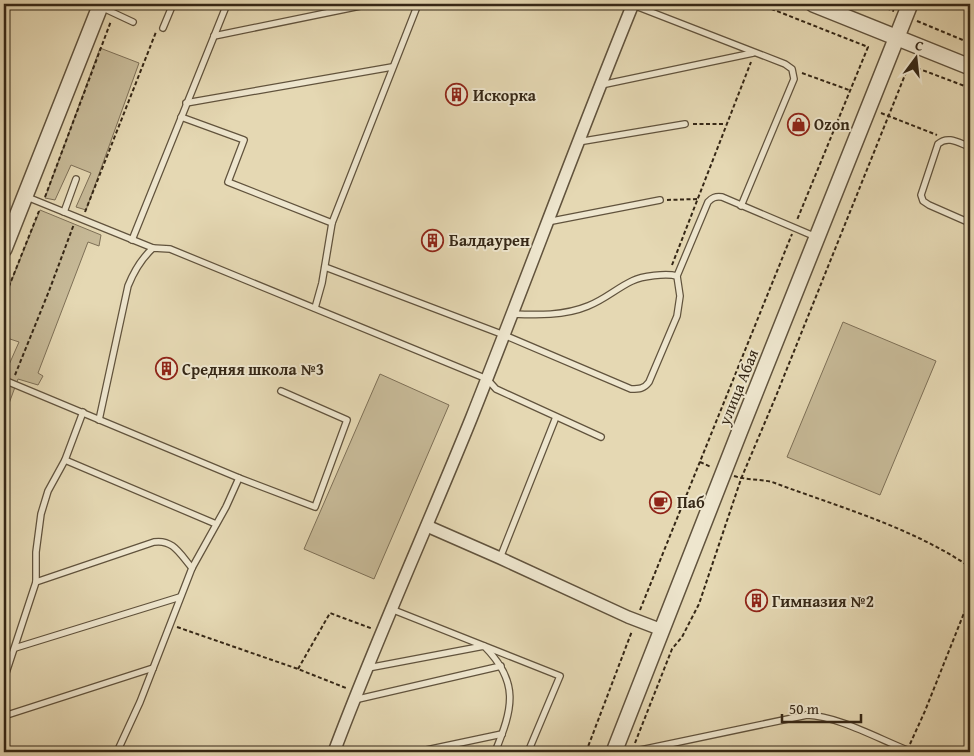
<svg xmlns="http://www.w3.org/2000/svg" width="974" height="756" viewBox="0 0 974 756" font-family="'Gentium Book Plus',serif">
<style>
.green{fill:#c7ba98;stroke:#7e7057}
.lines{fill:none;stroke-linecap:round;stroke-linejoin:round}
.service-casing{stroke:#61533d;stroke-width:8}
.minor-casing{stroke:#61533d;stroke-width:14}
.tertiary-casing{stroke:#61533d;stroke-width:18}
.path{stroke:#352716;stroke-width:2;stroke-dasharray:4 2.5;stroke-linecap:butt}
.service{stroke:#eee6ce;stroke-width:5.5}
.minor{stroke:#eee6ce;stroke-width:11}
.tertiary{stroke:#eee6ce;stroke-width:15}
.labels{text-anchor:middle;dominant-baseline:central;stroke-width:4;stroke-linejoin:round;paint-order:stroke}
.poi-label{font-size:16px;font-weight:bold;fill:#352716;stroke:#eee6ce;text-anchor:start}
.street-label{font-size:16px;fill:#352716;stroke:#eee6ce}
</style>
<rect width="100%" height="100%" fill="#e5d8b3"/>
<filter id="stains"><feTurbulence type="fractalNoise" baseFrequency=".004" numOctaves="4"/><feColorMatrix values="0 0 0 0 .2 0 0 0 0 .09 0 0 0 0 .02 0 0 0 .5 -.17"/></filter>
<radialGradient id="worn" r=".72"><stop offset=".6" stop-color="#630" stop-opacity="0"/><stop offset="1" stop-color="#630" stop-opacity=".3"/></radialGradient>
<!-- green -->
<g class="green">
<path d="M100 48 139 63 86 210 76 207 91 173 71 165 55 200 45 198Z"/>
<path d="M40 210 101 235 99 246 88 242 38 373 43 376 38 385 18 379 4 417V376L19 342 4 337V299Z"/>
<path d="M843 322 936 361 880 495 787 457Z"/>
<path d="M380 374 449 405 374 579 304 549Z"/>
</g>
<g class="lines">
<defs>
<g id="service">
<path d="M633 5 785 64 792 69 794 79 741 206"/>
<path d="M101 7 133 22"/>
<path d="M163 28 173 4"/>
<path d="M214 36 370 4"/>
<path d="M601 85 753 53"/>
<path d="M186 103 392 67"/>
<path d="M181 117 244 140 228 182 332 223"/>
<path d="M578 142 685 124"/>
<path d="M970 147C959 143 948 135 938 144L921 195 923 201 929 205 970 223"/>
<path d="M27 197 153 248"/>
<path d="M64 212 76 179"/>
<path d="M547 222 660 200"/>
<path d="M132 240 227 4"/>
<path d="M325 267 504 335 631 389C639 389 644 389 649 382L677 316 680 296 677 276 708 202C712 198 715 196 722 197L816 237"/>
<path d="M315 308 322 283 332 223 418 4"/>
<path d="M512 314C537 315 564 316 588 306 604 300 617 288 632 281 642 276 666 273 677 276"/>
<path d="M4 380 239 478 315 507 347 420 281 391"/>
<path d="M99 420 128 286C134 271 141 259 153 248L170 249 487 379 496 389 601 437"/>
<path d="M65 460 216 524"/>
<path d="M500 558 556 417"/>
<path d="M36 582 154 542C173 539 180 554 192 568"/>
<path d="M391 609 560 676 528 752"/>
<path d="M15 648 180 597"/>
<path d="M368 668 484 646C520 682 513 708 495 752"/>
<path d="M4 679 36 582V552L41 514 48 491 65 460 83 412"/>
<path d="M354 700 501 666"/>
<path d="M4 716 153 668"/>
<path d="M117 752 140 702 192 568 226 507 239 478"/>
<path d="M417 752 502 734"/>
<path d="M631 752 807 715C837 716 877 738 907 750L905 752"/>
</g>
<g id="minor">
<path d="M427 526 500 558 628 617 662 630"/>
<path d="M334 752C376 640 426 530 471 419 526 281 577 141 633 4"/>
</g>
<g id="tertiary">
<path d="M813 4 970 67"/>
<path d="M4 249 101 4"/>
<path d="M614 752 739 433 910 4"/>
</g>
</defs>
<!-- service casing -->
<use href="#service" class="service-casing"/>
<!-- minor casing -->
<use href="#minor" class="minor-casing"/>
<!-- tertiary casing -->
<use href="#tertiary" class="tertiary-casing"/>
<!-- path -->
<g class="path">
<path d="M759 4 868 47 797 220"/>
<path d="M874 4 894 11"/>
<path d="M917 21 970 43"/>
<path d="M802 73 849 90"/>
<path d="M881 113 937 135"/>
<path d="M693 124H725"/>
<path d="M45 197 111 21"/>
<path d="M667 200 697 199"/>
<path d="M85 212 156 32"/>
<path d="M672 265 751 62"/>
<path d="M4 299 39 211"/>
<path d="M15 375 49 291 74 224"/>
<path d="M4 406 9 391"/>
<path d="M700 462 711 467"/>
<path d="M734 476C746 480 759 479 772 482 839 507 911 527 970 567"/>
<path d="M640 610 792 234"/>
<path d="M177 627 298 669 346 688"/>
<path d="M298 669 330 613 373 629"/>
<path d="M635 743 672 649 682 637 699 604 741 479 776 396 909 65 970 88"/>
<path d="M910 744 925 711 970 598"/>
<path d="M586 752 632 631"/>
</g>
<!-- service -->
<use href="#service" class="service"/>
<!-- minor -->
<use href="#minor" class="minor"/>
<!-- tertiary -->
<use href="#tertiary" class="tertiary"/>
</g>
<!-- icons -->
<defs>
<symbol id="building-ring" viewBox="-11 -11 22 22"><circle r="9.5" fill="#eee6ce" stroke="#8f2418" stroke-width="1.5"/><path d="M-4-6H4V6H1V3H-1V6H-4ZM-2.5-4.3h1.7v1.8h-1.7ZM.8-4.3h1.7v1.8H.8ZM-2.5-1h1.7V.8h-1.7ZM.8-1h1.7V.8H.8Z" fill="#8f2418"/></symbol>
<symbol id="shop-ring" viewBox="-11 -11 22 22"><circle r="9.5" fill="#eee6ce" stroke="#8f2418" stroke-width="1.5"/><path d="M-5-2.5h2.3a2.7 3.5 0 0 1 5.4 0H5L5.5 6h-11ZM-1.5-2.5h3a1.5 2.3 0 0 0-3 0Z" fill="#8f2418"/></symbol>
<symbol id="cafe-ring" viewBox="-11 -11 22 22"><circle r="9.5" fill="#eee6ce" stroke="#8f2418" stroke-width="1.5"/><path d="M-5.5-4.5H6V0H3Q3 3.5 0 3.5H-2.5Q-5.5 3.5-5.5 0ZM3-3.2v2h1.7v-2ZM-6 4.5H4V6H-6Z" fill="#8f2418"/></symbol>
</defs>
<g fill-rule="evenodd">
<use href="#building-ring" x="444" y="82" width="25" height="25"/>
<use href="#shop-ring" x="786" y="112" width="25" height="25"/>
<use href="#building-ring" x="420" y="228" width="25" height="25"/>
<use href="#building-ring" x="154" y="356" width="25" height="25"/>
<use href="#cafe-ring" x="648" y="490" width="25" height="25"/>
<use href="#building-ring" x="744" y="588" width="25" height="25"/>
</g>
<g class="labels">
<!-- poi labels -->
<g class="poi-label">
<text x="473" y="95">Искоркa</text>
<text x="814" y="124">Ozon</text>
<text x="449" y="240">Балдаурен</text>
<text x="182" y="369">Средняя школа №3</text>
<text x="677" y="502">Паб</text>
<text x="772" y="601">Гимназия №2</text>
</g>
<!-- street labels -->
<g class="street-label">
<text transform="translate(738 387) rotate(-68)">улица Абая</text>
</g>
</g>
<!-- margin -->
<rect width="974" height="756" fill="none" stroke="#e5d8b3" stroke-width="20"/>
<rect x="5" y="5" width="964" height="746" fill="none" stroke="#352716" stroke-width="2.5"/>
<rect x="10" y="10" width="954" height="736" fill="none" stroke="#352716"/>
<!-- north arrow -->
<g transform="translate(916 58) rotate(15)" stroke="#eee6ce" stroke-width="4" paint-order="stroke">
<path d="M0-4L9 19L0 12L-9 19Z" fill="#352716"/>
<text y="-8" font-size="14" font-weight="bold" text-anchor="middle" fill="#352716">С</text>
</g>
<!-- scale -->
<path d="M782 714v8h79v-8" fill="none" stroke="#352716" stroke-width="2.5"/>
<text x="789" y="714" font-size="15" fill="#352716" stroke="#eee6ce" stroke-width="4" paint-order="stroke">50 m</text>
<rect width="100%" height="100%" filter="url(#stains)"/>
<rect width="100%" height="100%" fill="url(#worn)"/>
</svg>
